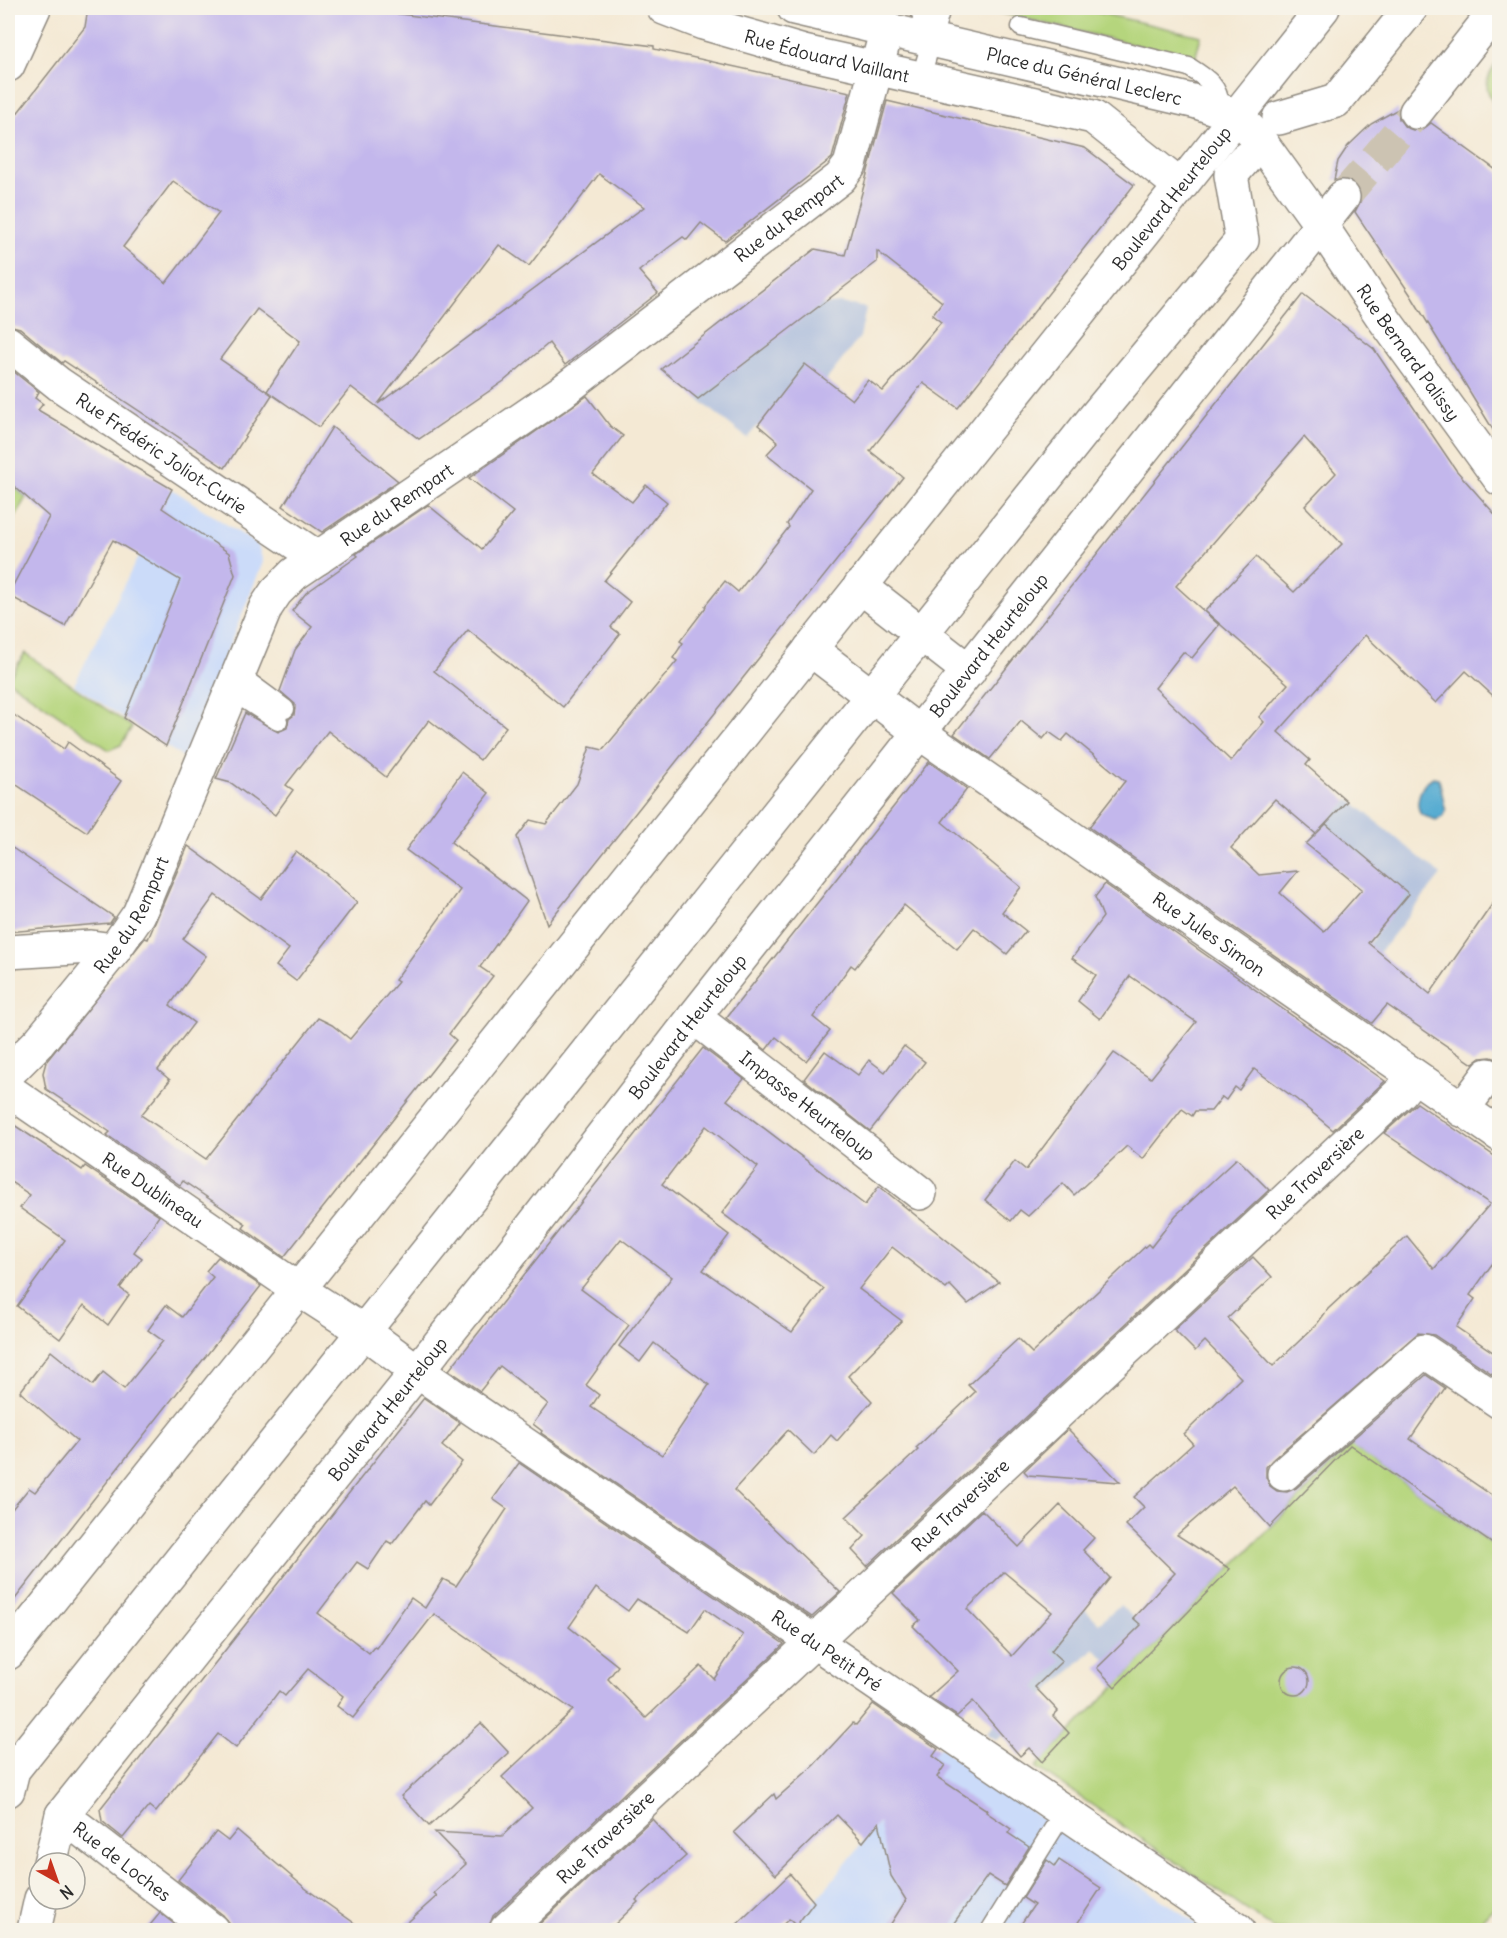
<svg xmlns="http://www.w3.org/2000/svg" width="1507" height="1938" viewBox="0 0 1507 1938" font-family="Delius,sans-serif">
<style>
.built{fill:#cbdbf9}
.industrial{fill:#b7c5de}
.green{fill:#b5d57d;stroke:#708054;stroke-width:1.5}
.water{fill:#54abd1;stroke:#406b7e;stroke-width:1.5}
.building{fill:#c3b7ec;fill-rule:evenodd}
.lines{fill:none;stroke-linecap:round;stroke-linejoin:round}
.primary-tunnel{stroke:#ccc3b2;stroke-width:33;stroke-dasharray:33 16;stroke-linecap:butt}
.lane-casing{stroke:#908a80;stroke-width:21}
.street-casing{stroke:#908a80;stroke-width:36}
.secondary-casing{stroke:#908a80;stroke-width:36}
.primary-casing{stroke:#908a80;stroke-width:36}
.lane{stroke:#fff;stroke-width:18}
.street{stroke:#fff;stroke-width:33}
.secondary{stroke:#fff;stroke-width:33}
.primary{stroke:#fff;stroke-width:33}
.labels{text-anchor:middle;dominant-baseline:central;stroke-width:5;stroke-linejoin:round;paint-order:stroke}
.street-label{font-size:18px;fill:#2b2b2b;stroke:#f7f3e8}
</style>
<rect width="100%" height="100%" fill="#f7f3e8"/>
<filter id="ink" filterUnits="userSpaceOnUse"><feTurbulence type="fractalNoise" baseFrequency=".0167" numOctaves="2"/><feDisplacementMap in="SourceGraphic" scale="12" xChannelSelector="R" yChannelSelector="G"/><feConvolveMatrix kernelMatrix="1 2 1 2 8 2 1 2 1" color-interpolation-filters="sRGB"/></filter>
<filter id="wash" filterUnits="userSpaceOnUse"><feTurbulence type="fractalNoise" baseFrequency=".008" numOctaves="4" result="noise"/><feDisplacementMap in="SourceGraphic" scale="24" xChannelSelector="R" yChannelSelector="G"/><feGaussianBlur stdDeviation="1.35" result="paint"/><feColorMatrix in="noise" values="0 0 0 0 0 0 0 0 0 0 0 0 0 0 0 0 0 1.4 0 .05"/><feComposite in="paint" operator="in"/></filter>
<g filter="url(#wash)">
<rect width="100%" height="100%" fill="#f4e9d4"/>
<!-- built -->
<g class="built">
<path d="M172 489 258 545 263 562 184 758 74 685Z"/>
<path d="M940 1747 1040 1817 1206 1930H792Z"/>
</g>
<!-- industrial -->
<g class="industrial">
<path d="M840 303 866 308 860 337 778 442 758 425 747 438 698 399 821 305Z"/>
<path d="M1349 799 1441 875 1340 1002 1330 995 1392 914 1306 844Z"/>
<path d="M1068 1593 1099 1623 1120 1605 1159 1642 1124 1677 1094 1648 997 1740 986 1733 1061 1661 1033 1634Z"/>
</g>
<!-- green -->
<g class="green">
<path d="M988 8H1078L1201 36 1195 59 988 10Z"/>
<path d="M1499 60V113C1485 88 1481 84 1499 60Z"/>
<path d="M8 481 26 497 8 531Z"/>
<path d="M25 653 132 727 121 745 109 750 8 680Z"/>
<path d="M1351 1445 1499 1549V1902L1472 1930H1276L1036 1767Z"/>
</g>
<!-- water -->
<path class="water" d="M1433 777 1438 778C1441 782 1443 802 1446 811L1443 817 1436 820 1421 815C1414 802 1420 785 1433 777Z"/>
<g id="blocks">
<!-- building -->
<g class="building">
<path d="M88 8H352L654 46V49L850 92 832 158 725 241 701 223 687 240 683 237 668 248 639 271 658 293 565 365 549 343 504 381 419 439 351 387 319 427 267 391 300 341 257 309 220 359 272 395 225 468 64 361 62 363 20 328 8 325V125L85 27ZM599 174 644 207 378 404 499 245 529 266ZM173 181 219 213 166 283 123 247Z"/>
<path d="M887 101 1085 148 1134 185 958 408 923 383 870 451 903 477 547 924 517 837 530 820 546 824 577 784 590 747 603 750 677 661 673 658 683 643 680 641 706 607 705 606 725 581 738 592 789 527 787 524 811 489 767 454 778 442 758 425 805 364 852 400 868 380 883 391 941 322 932 315 942 302 877 251V262L698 399 661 369 815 249 845 255Z"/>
<path d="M1398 109 1399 119 1405 127 1413 130H1422L1431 123 1500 173V441L1410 294 1355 212 1361 200 1360 190 1355 183 1346 179 1334 180 1338 161 1348 146 1371 124Z"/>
<path d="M1303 294 1374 349 1456 470 1500 520V702L1466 671 1436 703 1365 635 1278 732 1310 760 1306 765 1347 801 1316 834 1275 799 1231 848 1259 875 1298 871 1280 893 1324 932 1362 889 1306 844 1326 824 1409 894 1368 943 1430 994 1500 893V1060L1491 1057 1481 1058 1473 1064 1387 1005 1372 1023 1089 827 1125 781 1068 734 1062 741 1049 732 1043 739 1021 721 990 759 954 734ZM1304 437 1336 473 1305 506 1342 544 1294 592 1256 557 1205 611 1288 684 1259 717 1264 722 1231 761 1155 688 1183 652 1192 658 1219 625 1176 586Z"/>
<path d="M8 367 39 392 35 398 43 404 38 410 172 489 162 508 229 553 235 575 166 746 124 718 180 580 113 540 65 626 8 595 49 517 8 481Z"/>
<path d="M587 396 610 426 623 436 593 474 632 502 646 485 667 502 604 581 630 602 611 627 620 634 563 707 468 630 434 671 506 727 480 760 429 720 386 777 328 731 286 785 293 790 275 815 231 783 216 779 245 713 278 732 287 728 289 719 294 715 295 704 280 691 295 650 312 627 292 611 306 593 358 556 356 554 428 505 482 549 513 512 469 478Z"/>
<path d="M332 427 398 481 322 532 283 506Z"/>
<path d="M8 711 64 749 68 742 121 781 87 832 8 779Z"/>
<path d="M929 762 967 789 942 822 1021 887 1002 912 1026 931 1007 954 974 928 957 949 904 905 855 968 851 965 813 1017 830 1031 806 1061 776 1037 766 1050 726 1018Z"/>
<path d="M462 772 489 793 451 842 527 901 480 967 493 976 449 1034 456 1040 284 1257 243 1228 246 1224 183 1181 180 1185 107 1135 110 1132 46 1089 43 1073 46 1062 145 938 148 939 188 846 261 899 296 851 326 874 357 902 296 981 276 966 289 949 215 895 183 939 206 956 170 1005 194 1023 158 1070 170 1080 141 1115 206 1159 318 1018 332 1025 350 1039 398 982 395 980 460 890 406 850Z"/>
<path d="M8 845 114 917 110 923 8 932Z"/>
<path d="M1105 884 1385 1081 1333 1130 1296 1099 1254 1069 1239 1090 1235 1087 1226 1100 1222 1097 1211 1111H1195L1192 1116 1182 1109 1143 1159 1127 1146 1074 1195 1063 1183 1028 1216 1020 1210 1011 1221 985 1200 1015 1161 1026 1170 1114 1053 1151 1078 1196 1022 1130 976 1100 1019 1078 1001 1096 975 1072 958 1103 917 1095 897Z"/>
<path d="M904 1046 925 1062 870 1131 804 1079 825 1051 858 1075 869 1060 885 1072Z"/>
<path d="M703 1048 744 1079 727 1100 865 1205 879 1186 999 1282 968 1304 950 1285 946 1289 892 1247 859 1289 902 1321 848 1376 872 1401 837 1441 831 1435 814 1455 788 1430 734 1490 840 1592 812 1617 541 1433 542 1431 533 1424 548 1404 500 1366 480 1391 449 1370ZM706 1126 758 1167 722 1213 824 1289 792 1332 703 1270 729 1235 662 1184ZM621 1239 672 1277 619 1346 640 1362 654 1343 709 1385 662 1455 591 1407 599 1395 586 1385 629 1325 581 1289Z"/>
<path d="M1417 1103 1500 1160V1253L1470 1295 1475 1299 1456 1327 1500 1357V1379L1434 1335 1418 1333 1272 1460 1266 1467V1477L1270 1486 1277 1491 1287 1492 1296 1488 1426 1375 1445 1388 1410 1439 1500 1501V1549L1350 1445 1270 1527 1233 1486 1177 1535 1230 1569 1115 1687 1097 1668 1141 1625 1133 1618 1175 1573 1126 1525 1144 1507 1134 1497 1193 1444 1184 1434 1241 1378 1205 1341 1195 1351 1174 1330 1253 1257 1272 1277 1228 1318 1273 1366 1317 1324 1328 1309 1407 1236 1434 1269 1490 1204 1384 1133Z"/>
<path d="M8 1121 82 1170 85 1166 159 1216 134 1252 142 1258 120 1288 129 1295 108 1325 84 1305 60 1339 17 1306 65 1240 20 1208 30 1195 8 1180Z"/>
<path d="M1237 1158 1269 1190 867 1566 852 1550 865 1536 846 1517 918 1450 916 1448 975 1392 968 1385 1018 1339 1032 1353 1148 1244 1151 1247 1176 1215Z"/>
<path d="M218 1257 261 1286 8 1608V1514L29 1488 35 1492 77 1441 20 1392 51 1351 93 1385 103 1372 124 1389 163 1341 148 1330 166 1305 182 1317 213 1277 206 1271Z"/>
<path d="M424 1398 460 1423 442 1446 462 1462 429 1505 425 1501 392 1544 387 1541 368 1569 357 1562 318 1613 369 1653 374 1647 376 1648 411 1598 425 1608 443 1579 456 1586 507 1509 493 1499 519 1463 784 1644 493 1916 488 1930H399L437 1896 434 1893 466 1864 435 1832 502 1836 532 1808 502 1777 573 1710 434 1614 353 1718 337 1706 343 1696 308 1669 285 1696 279 1691 236 1748 218 1734 156 1812 149 1806 123 1838 102 1821 100 1809ZM596 1588 628 1611 637 1599 689 1632 705 1609 743 1635 714 1679 701 1666 646 1718 608 1679 618 1666 569 1627Z"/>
<path d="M1068 1429 1120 1482 1028 1475 1024 1471Z"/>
<path d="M1060 1505 1094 1538 1083 1550 1110 1578 1051 1651 1062 1661 1035 1687 1058 1711 1053 1716 1069 1733 1042 1762 1029 1748 1020 1756 973 1701 957 1716 929 1697 958 1671 913 1626 920 1620 893 1593 982 1510 1019 1547ZM1004 1572 1052 1612 1012 1656 967 1609Z"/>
<circle cx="1295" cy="1681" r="14"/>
<path d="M873 1704 938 1749 933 1756 945 1765 937 1777 987 1810 986 1812 1011 1829 1008 1833 1029 1847 1005 1886 988 1875 949 1930H887L906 1900 891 1876 879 1822 863 1842 837 1815 776 1875 734 1832 774 1794 776 1799 814 1765 853 1723 856 1725Z"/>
<path d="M481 1723 509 1753 429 1826 401 1796Z"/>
<path d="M652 1819 686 1856 636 1900 638 1902 609 1930H533Z"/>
<path d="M237 1830 305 1888 364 1930H230L229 1922 223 1915 178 1880 216 1832 228 1841Z"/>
<path d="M1047 1860 1055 1866 1059 1860 1101 1888 1073 1930H1017L1034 1905 1023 1898Z"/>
<path d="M790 1874 814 1902 796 1926 789 1919 777 1930H731Z"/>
<path d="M160 1913 182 1930H146Z"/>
</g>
</g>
</g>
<g filter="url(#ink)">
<use href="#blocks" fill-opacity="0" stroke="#908a80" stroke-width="1.5"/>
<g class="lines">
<!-- primary-tunnel -->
<path class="primary-tunnel" d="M1343 197 1416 112"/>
<defs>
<g id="lane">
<path d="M919 8 931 40"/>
<path d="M1021 27 1189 67C1208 79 1218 85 1221 108"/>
<path d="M921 77 941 8"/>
<path d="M239 675 285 709"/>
<path d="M232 691 278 721"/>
<path d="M993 1930 991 1929 1065 1810"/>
</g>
<g id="street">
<path d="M8 65 34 8"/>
<path d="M1279 118 1336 101 1411 8"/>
<path id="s1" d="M1320 224 1381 315 1500 479"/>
<path id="s2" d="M8 343 59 384 318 558"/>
<path id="s3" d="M920 733 1500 1135"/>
<path d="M8 952 91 947 114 950"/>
<path id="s4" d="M694 1017 920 1193"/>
<path id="s5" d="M8 1073 39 1042 114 950 139 914 266 607 276 592 294 574 563 391 840 178 850 165 887 29"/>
<path id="s6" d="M8 1090 298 1289"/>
<path d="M1462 1110 1488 1075"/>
<path id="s7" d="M417 1371 1238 1930"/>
<path d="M1284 1474 1424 1351 1500 1402"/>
<path d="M8 1790 13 1770 1094 418 1242 240 1231 175 1244 160"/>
<path id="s8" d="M62 1815 212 1930"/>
<path id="s9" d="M506 1930 1401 1092 1414 1076"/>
</g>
<g id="secondary">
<path id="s10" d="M664 8 703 23 804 52 1093 117 1180 186"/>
<path id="s11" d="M794 8 1197 102 1237 116"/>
<path d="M8 10 18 8"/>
</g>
<g id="primary">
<path d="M1416 112 1498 8"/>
<path d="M1237 116 1260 141 1320 224"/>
<path d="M860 586 969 671"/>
<path d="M810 649 920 733"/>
<path d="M298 1289 363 1331 417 1371"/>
<path id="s12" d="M8 1653 1323 8"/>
<path id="s13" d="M50 1863 62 1815 504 1263 694 1017 1343 197"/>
<path d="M34 1930 41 1899"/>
</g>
</defs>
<!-- lane casing -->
<use href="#lane" class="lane-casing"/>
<!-- street casing -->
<use href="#street" class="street-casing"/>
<!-- secondary casing -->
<use href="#secondary" class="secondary-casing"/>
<!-- primary casing -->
<use href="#primary" class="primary-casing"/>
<!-- lane -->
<use href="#lane" class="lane"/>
<!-- street -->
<use href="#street" class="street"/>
<!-- secondary -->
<use href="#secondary" class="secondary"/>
<!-- primary -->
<use href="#primary" class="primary"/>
</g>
</g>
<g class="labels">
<!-- street labels -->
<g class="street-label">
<text stroke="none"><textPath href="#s10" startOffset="170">Rue Édouard Vaillant</textPath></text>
<text stroke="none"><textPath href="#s11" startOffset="298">Place du Général Leclerc</textPath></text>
<text stroke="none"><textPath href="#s12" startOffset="1863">Boulevard Heurteloup</textPath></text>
<text stroke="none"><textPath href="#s5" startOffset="1192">Rue du Rempart</textPath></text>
<text stroke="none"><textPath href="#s1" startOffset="156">Rue Bernard Palissy</textPath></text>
<text stroke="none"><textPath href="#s2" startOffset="189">Rue Frédéric Joliot-Curie</textPath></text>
<text stroke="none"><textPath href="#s5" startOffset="706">Rue du Rempart</textPath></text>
<text stroke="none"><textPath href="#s13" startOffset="1542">Boulevard Heurteloup</textPath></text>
<text stroke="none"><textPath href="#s5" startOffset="202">Rue du Rempart</textPath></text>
<text stroke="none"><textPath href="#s3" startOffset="352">Rue Jules Simon</textPath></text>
<text stroke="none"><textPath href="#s13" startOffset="1056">Boulevard Heurteloup</textPath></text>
<text stroke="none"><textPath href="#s4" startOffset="144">Impasse Heurteloup</textPath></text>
<text stroke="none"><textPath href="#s9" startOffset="1108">Rue Traversière</textPath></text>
<text stroke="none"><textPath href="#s6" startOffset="176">Rue Dublineau</textPath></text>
<text stroke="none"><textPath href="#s13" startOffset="570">Boulevard Heurteloup</textPath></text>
<text stroke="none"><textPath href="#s9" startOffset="622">Rue Traversière</textPath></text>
<text stroke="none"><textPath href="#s7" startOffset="496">Rue du Petit Pré</textPath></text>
<text stroke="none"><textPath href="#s9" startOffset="136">Rue Traversière</textPath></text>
<text stroke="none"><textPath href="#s8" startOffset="76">Rue de Loches</textPath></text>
</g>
</g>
<!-- margin -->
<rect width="1507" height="1938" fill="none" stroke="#f7f3e8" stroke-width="30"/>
<!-- north arrow -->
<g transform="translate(57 1881) rotate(140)"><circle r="28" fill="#f7f3e8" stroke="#a5a39c" stroke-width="1.5"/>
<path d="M0-4.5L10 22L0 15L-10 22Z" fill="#c8321e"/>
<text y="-9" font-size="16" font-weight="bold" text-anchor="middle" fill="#2b2b2b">N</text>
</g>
</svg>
